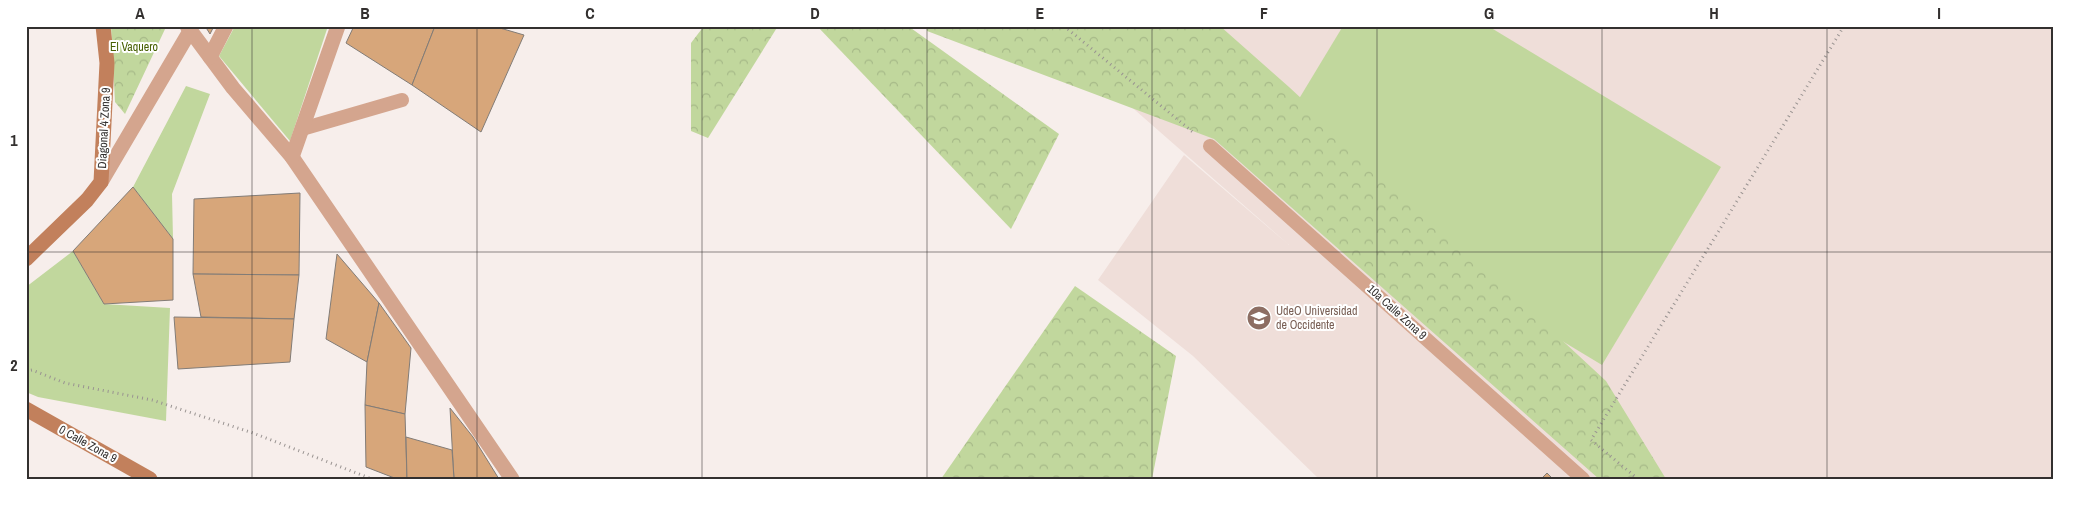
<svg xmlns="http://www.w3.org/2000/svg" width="2079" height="505" viewBox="0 0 2079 505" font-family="'Archivo Narrow',sans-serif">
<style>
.built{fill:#efded9}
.grass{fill:#c1d79d}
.forest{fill:url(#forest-crowns)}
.building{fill:#d7a67a;stroke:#827c77}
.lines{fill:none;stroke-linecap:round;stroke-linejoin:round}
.path{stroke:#999391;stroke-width:3;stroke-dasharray:1 4;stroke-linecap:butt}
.service{stroke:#d4a58e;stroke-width:14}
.minor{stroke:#d4a58e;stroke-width:15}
.secondary{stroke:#c2805c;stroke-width:15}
.grid{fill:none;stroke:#33302f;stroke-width:1;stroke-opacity:0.55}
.labels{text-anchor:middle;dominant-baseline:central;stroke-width:4;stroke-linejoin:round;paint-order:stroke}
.park-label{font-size:12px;fill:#476002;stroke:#fff}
.street-label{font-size:12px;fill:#33302f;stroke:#fff}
.education-label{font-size:12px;fill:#785e54;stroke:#fff;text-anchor:start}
.neatline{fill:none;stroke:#33302f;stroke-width:2}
.grid-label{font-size:16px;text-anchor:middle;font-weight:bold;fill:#33302f}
</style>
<defs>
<pattern id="forest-crowns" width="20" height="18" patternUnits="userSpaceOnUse" patternTransform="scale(1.25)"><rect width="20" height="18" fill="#c1d79d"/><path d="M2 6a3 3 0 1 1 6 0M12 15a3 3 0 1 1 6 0" fill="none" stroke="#a6b988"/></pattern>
</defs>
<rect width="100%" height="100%" fill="#f7eeeb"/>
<!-- built -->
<path class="built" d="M1039 26H2053V479H1319L1193 356 1098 280 1184 155 1289 245Z"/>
<!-- grass -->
<g class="grass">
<path d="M235 26H328L290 141 219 56Z"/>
<path d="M1343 26H1488L1721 167 1602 365 1262 160Z"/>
<path d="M186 86 210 94 172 194 173 239 133 187Z"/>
<path d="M73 251 104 304 170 308 166 421 38 397 26 392V287Z"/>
</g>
<!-- forest -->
<g class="forest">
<path d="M111 26 166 27 125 114 115 102Z"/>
<path d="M704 26H778L708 138 691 131V43Z"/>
<path d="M817 26H908L1059 134 1011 229Z"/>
<path d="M926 26H1220L1289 87 1606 381 1666 479H1599L1214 139 927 31Z"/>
<path d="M1075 286 1176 356 1152 479H941Z"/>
</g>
<!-- building -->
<g class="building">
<path d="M205 26H214L210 34Z"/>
<path d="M354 26H435L412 85 346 43Z"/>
<path d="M435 26H493L524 35 481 132 412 85Z"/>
<path d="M133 187 173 239V300L104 304 73 251Z"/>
<path d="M300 193 299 275 193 274 194 199Z"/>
<path d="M337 254 379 303 367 362 326 339Z"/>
<path d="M193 274 299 275 294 319 201 317Z"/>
<path d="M379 303 411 348 405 414 365 405 367 362Z"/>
<path d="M174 317 294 319 290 362 178 369Z"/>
<path d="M365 405 405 414 407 479H397L366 467Z"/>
<path d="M450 408 473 437 499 479H454Z"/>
<path d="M406 437 452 450 454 479H407Z"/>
<path d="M1547 473 1553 479H1541Z"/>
</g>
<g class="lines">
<!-- path -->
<g class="path">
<path d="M1064 26 1194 133"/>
<path d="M26 371 32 370 65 383 152 400 253 433 372 479"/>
<path d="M1638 479 1591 440 1844 26"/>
</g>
<!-- service -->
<g class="service">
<path d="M302 129 402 100"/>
<path d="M1210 146 1583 479"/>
</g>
<!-- minor -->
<g class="minor">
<path d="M187 26 233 88 292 157 512 479"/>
<path d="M210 57 226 26"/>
<path d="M292 157 338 26"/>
<path d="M101 182 190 31"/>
</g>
<!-- secondary -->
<g class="secondary">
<path d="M26 259 87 200 101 182 107 63 103 26"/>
<path d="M26 409 150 479"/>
</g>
</g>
<!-- grid -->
<path class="grid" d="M252 26V479M477 26V479M702 26V479M927 26V479M1152 26V479M1377 26V479M1602 26V479M1827 26V479M26 252H2053"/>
<!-- icons -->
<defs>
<symbol id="university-disc" viewBox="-11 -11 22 22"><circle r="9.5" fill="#8d6e63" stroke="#fff"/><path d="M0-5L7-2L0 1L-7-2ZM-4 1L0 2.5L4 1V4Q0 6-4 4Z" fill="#fff"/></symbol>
</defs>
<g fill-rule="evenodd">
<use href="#university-disc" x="1245" y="304" width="28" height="28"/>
</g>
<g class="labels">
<!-- park labels -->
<g class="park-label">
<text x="134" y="47">El Vaquero</text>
</g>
<!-- street labels -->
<g class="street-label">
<text transform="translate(104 128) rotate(-87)">Diagonal 4 Zona 9</text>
<text transform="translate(1397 312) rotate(42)">10a Calle Zona 9</text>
<text transform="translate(88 444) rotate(29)">0 Calle Zona 9</text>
</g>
<!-- education labels -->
<g class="education-label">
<text x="1276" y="311">UdeO Universidad<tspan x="1276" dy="14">de Occidente</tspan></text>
</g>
</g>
<!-- border -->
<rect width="2079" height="505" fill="none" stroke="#ffffff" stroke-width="55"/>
<rect x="28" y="28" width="2024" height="450" class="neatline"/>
<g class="grid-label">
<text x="140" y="19">A</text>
<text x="365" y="19">B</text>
<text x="590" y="19">C</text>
<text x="815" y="19">D</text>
<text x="1040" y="19">E</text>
<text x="1264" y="19">F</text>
<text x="1489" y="19">G</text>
<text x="1714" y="19">H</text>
<text x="1939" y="19">I</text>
<text x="14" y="146">1</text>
<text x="14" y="371">2</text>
</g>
</svg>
